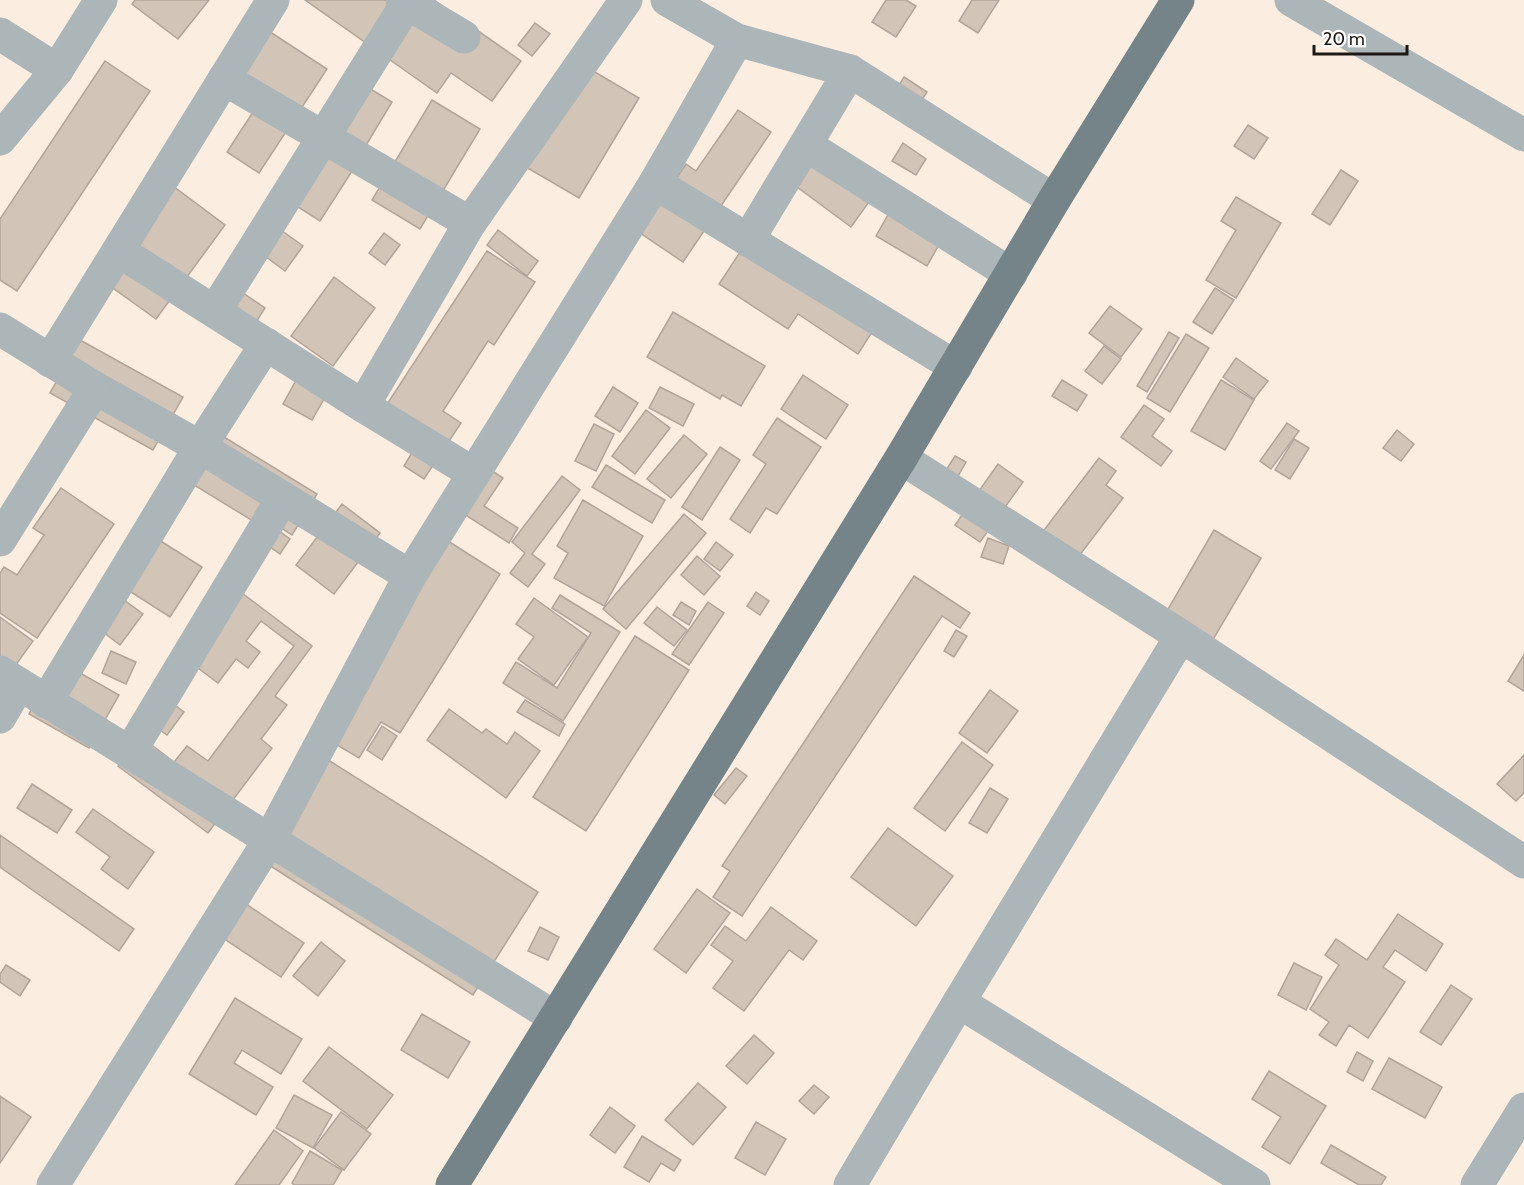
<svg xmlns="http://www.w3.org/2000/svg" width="1524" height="1185" viewBox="0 0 1524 1185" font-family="Cabin,sans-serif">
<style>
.building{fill:#d2c5b8;stroke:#b2a498;stroke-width:1.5}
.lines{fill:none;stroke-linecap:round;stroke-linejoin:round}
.minor{stroke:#acb5b8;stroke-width:33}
.major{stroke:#748488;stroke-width:33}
</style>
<rect width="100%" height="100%" fill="#fbede0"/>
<!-- building -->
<g class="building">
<path d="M135 0H209L178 39 132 4Z"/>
<path d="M305 0H434L521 61 492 101 451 73 437 93Z"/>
<path d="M886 0H906L916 6 896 37 872 22Z"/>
<path d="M972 0H999L978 33 959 21Z"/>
<path d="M535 23 550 34 532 56 518 45Z"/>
<path d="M261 26 327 69 259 173 227 152 264 95 230 74Z"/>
<path d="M105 61 150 91 17 291 0 280V219Z"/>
<path d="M578 62 639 98 579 198 519 163Z"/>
<path d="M904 77 927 92 908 121 886 106Z"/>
<path d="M364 85 392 102 359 157 330 139Z"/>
<path d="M432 100 480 129 420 229 372 200Z"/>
<path d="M738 110 771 132 683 262 640 233 686 164 696 171Z"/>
<path d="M1248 125 1268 138 1254 159 1234 146Z"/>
<path d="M320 142 356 165 320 221 284 198Z"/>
<path d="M903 143 926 159 916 175 892 161Z"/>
<path d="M808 146 874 195 851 227 785 178Z"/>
<path d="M1341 170 1358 181 1330 225 1312 214Z"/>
<path d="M169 183 225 225 156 319 99 278Z"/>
<path d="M1236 197 1281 223 1236 298 1206 280 1236 230 1221 221Z"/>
<path d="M894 204 945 234 927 266 876 236Z"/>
<path d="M271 223 303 246 285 271 253 247Z"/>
<path d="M756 228 885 312 858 354 798 314 788 329 719 284Z"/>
<path d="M498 230 538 261 527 276 487 245Z"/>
<path d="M384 233 400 245 385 265 369 253Z"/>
<path d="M487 251 535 282 494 345 488 341 443 411 461 423 424 479 404 466 417 444 378 418Z"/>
<path d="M334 277 375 308 333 366 291 336Z"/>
<path d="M233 286 265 308 243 343Z"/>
<path d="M1215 288 1234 300 1212 334 1193 322Z"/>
<path d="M1110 306 1142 329 1121 357 1089 333Z"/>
<path d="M673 312 765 366 741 406 722 395 720 399 647 357Z"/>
<path d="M1169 332 1179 338 1147 392 1137 386Z"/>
<path d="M1186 334 1209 348 1170 412 1147 398Z"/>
<path d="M80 340 183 397 153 450 50 393Z"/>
<path d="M1104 346 1121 359 1102 384 1085 371Z"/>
<path d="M1236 358 1268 381 1254 399 1223 377Z"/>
<path d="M299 375 328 392 312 420 283 404Z"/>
<path d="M803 375 848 405 826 439 781 409Z"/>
<path d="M1062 380 1087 395 1077 411 1052 396Z"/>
<path d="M1221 380 1254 400 1225 450 1191 431Z"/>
<path d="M613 387 638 403 620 432 595 416Z"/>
<path d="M660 387 694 404 683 426 649 408Z"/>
<path d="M1144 405 1164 419 1152 436 1172 451 1161 466 1121 437Z"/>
<path d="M646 410 670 428 635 474 612 456Z"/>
<path d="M777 418 821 447 777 514 766 508 750 533 730 519 766 464 753 455Z"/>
<path d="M1287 423 1299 431 1271 469 1260 461Z"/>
<path d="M594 424 614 434 596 471 575 461Z"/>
<path d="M1397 430 1414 444 1401 461 1383 448Z"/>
<path d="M216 432 317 494 292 535 258 513 253 521 186 480Z"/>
<path d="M684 435 707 454 671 498 647 479Z"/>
<path d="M1294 439 1309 448 1290 479 1275 470Z"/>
<path d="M720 447 740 460 702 520 682 507Z"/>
<path d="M955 456 966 462 953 485 941 478Z"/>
<path d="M1099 458 1116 471 1106 485 1123 498 1076 560 1041 534Z"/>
<path d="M998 464 1023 482 980 542 955 525Z"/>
<path d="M606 465 665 500 652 523 592 487Z"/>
<path d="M489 469 503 478 484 506 518 528 509 543 461 512Z"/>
<path d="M562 476 580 490 532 554 545 564 528 587 510 573 525 553 512 542Z"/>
<path d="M61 488 114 524 37 638 0 613V573L4 567 17 575 44 535 33 528Z"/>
<path d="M583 500 643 536 604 606 554 578 568 553 557 546Z"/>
<path d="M342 504 380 533 334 594 296 565Z"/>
<path d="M684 514 706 533 626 629 603 609Z"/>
<path d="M274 527 290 539 280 554 263 542Z"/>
<path d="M140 528 202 567 170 617 109 578Z"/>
<path d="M1214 530 1261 558 1211 643 1164 616Z"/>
<path d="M440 536 500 574 400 733 381 722 359 758 317 733Z"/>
<path d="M988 538 1009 546 1003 564 981 557Z"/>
<path d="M716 542 733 555 720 571 704 559Z"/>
<path d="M697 556 720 576 704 595 681 575Z"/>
<path d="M914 576 970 613 960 628 942 616 742 916 713 897 730 871 722 866Z"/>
<path d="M234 587 312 646 275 696 287 705 261 739 272 748 208 833 118 766 140 736 174 762 187 746 208 761 294 646 261 621 246 641 260 652 248 668 236 659 218 683 182 656Z"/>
<path d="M113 592 143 614 120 645 90 622Z"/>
<path d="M756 592 769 601 760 615 747 606Z"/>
<path d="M560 595 620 632 563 721 503 683 516 662 557 688 591 633 552 608Z"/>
<path d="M534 598 588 637 554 685 518 659 534 637 516 624Z"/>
<path d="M681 602 696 611 689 625 673 615Z"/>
<path d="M708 602 724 613 689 665 672 654Z"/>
<path d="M657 607 687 630 674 646 644 623Z"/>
<path d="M0 617 33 641 0 687Z"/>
<path d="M956 630 967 636 954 657 944 651Z"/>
<path d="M635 636 689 670 586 831 533 797Z"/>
<path d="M111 651 136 662 126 684 102 673Z"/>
<path d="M1524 655V691L1508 681Z"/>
<path d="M59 661 119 695 89 748 29 714Z"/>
<path d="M990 690 1018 711 987 753 959 733Z"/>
<path d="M165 698 184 712 167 735 148 722Z"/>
<path d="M525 700 565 724 559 736 517 712Z"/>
<path d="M449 709 482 733 486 729 507 744 515 732 540 751 506 798 427 740Z"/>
<path d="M382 726 397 736 382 760 367 750Z"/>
<path d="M962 742 993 765 945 831 914 808Z"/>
<path d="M1524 755V793L1516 801 1497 784Z"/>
<path d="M325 758 538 892 473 995 261 860Z"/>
<path d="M736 768 747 776 725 804 714 795Z"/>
<path d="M32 784 72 810 57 833 17 808Z"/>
<path d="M990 788 1008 799 987 833 969 823Z"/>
<path d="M93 809 154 852 128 889 101 869 110 857 76 832Z"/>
<path d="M888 828 953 876 916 926 851 877Z"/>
<path d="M0 835 134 929 119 951 0 867Z"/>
<path d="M697 889 730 913 686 973 654 949Z"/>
<path d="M243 902 304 943 281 977 220 936Z"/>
<path d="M771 907 817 941 803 960 789 950 744 1011 713 988 733 961 711 945 725 926 746 941Z"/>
<path d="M1398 914 1443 944 1426 971 1395 950 1383 967 1405 982 1368 1038 1349 1025 1336 1046 1319 1035 1329 1022 1310 1009 1339 965 1325 955 1336 939 1367 960Z"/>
<path d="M540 927 559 937 548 960 528 951Z"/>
<path d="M321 942 345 961 318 996 293 976Z"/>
<path d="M1294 963 1322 977 1306 1010 1278 995Z"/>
<path d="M6 965 30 980 20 996 0 982V974Z"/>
<path d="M1451 985 1472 999 1441 1045 1420 1032Z"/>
<path d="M235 998 302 1039 281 1074 242 1050 234 1063 273 1087 256 1115 189 1074Z"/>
<path d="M422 1014 470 1042 448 1078 401 1050Z"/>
<path d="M754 1035 774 1053 747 1084 726 1066Z"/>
<path d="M329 1047 393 1095 367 1129 303 1081Z"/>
<path d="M1357 1052 1373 1061 1363 1081 1347 1072Z"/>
<path d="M1389 1058 1442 1087 1425 1118 1372 1089Z"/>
<path d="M1269 1071 1326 1106 1290 1164 1262 1147 1281 1117 1252 1099Z"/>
<path d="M698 1083 726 1107 693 1145 665 1120Z"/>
<path d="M814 1085 829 1097 814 1114 799 1101Z"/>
<path d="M294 1095 332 1115 313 1148 276 1128Z"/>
<path d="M0 1096 31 1117 0 1163Z"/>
<path d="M610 1107 635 1126 615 1153 590 1135Z"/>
<path d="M341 1112 371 1134 344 1170 314 1148Z"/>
<path d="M756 1122 786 1139 765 1175 735 1158Z"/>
<path d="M274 1130 303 1151 279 1185H235Z"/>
<path d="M642 1136 681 1160 674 1171 661 1163 649 1182 624 1167Z"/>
<path d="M1331 1145 1386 1177 1381 1185H1359L1321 1163Z"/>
<path d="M310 1151 342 1170 333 1185H294L292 1183Z"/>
</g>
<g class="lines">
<!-- minor -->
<g class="minor">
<path d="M402 0 464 37"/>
<path d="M667 0 737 40 850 71 1054 200"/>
<path d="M1291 0 1524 135"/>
<path d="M0 34 57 70"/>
<path d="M224 79 470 223"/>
<path d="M0 139 57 70 101 0"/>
<path d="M806 145 1011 274"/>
<path d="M655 183 956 367"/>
<path d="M748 240 850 71"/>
<path d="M119 251 363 406 473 473"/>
<path d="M215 311 407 3"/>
<path d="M0 329 95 388 200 447 410 576"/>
<path d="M50 361 273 0"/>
<path d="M363 406 470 223 626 0"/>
<path d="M901 458 1181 636 1524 862"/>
<path d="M0 540 95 388"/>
<path d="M0 672 556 1018"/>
<path d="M46 702 200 447 266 344"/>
<path d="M0 717 19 684"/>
<path d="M130 752 282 499"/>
<path d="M959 1002 1254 1185"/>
<path d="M53 1185 270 839 410 576 655 183 737 40"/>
<path d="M850 1185 959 1002 1181 636"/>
<path d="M1477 1185 1524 1109"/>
</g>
<!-- major -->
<path class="major" d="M452 1185 901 458 1054 200 1178 0"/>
</g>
<!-- scale -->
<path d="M1314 45v9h93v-9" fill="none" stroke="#1d1813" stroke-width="3"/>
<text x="1323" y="45" font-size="18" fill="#1d1813" stroke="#fdfdfd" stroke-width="4.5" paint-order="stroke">20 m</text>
</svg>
